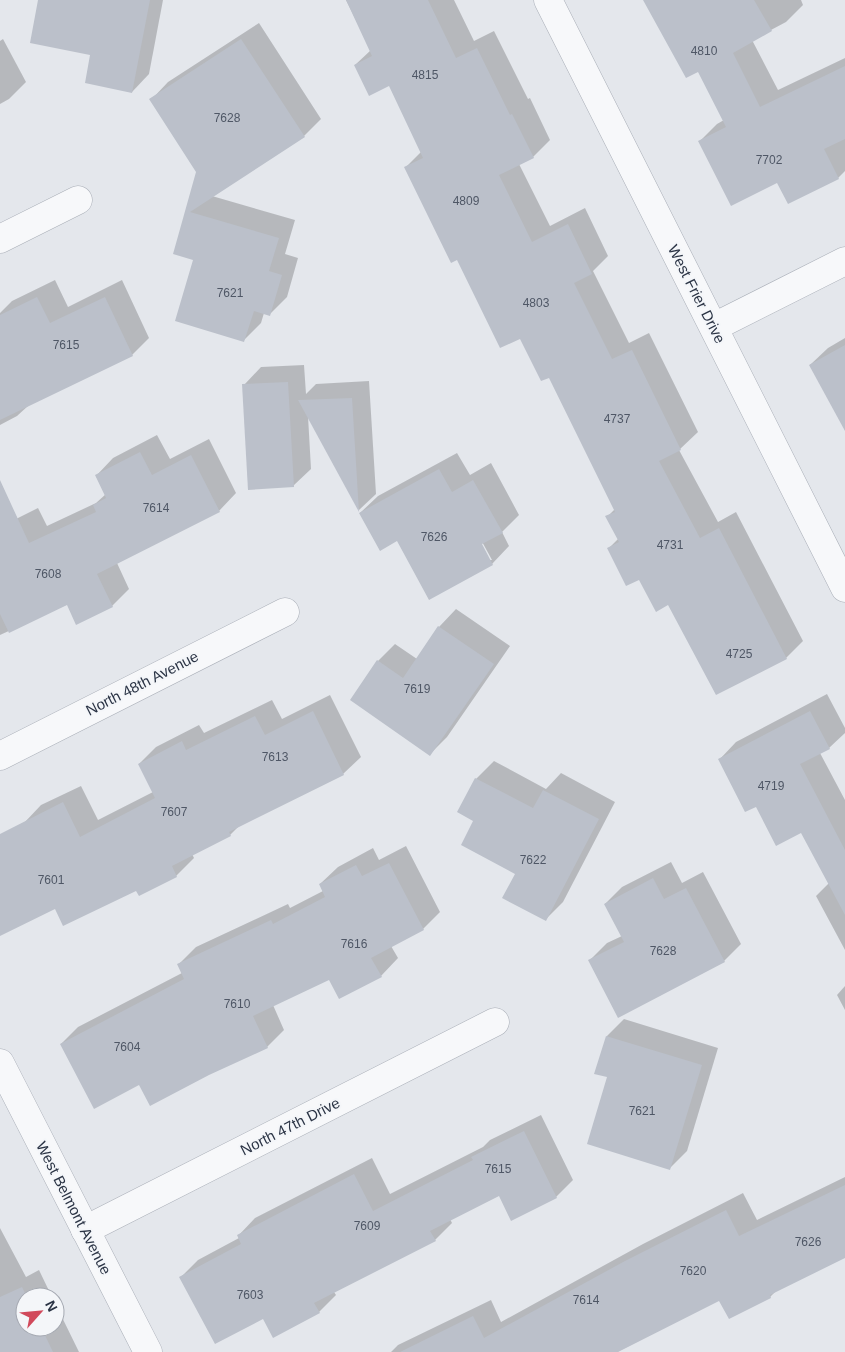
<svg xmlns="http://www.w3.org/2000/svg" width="845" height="1352" viewBox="0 0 845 1352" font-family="Arial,sans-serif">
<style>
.shadow{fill:#0003;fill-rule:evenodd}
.building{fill:#bbc0ca}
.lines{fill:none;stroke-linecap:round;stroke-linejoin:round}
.street-casing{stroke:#a9aeb7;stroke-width:29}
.street{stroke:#f7f8fa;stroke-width:28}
.labels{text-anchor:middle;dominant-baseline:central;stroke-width:4;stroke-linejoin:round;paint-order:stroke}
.number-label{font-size:12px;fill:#4f5766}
.street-label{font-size:15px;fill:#2b3445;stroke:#f4f6f9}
</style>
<rect width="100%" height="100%" fill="#e4e7ec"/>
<!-- shadow -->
<g class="shadow">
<path d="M39 0H163L149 74 132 92 92 54Z"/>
<path d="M346 0H454L474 41 494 31 528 99 530 98 550 140 533 157 519 164 550 226 585 208 608 256 593 271 629 343 649 333 698 432 679 450 718 522 736 512 803 641 786 658 669 604 608 549 619 538 607 517 615 509 549 376 521 337 458 259 405 168 422 151 390 84 355 65 371 50Z"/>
<path d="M647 0H801L803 5 786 22 752 40 778 90 845 58V171L838 178 778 181 700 141 717 124 724 120 698 70Z"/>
<path d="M259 23 321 119 304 136 212 196 295 220 285 254 298 258 287 297 270 314 264 313 261 323 244 340 194 259 175 253 198 172 151 100 168 82Z"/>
<path d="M3 39 26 82 9 99 0 104V41Z"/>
<path d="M55 280 68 307 122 280 149 338 132 355 29 405 17 416 0 425V313L12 301Z"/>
<path d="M845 338V416L810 365 828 348Z"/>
<path d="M304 365 306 394 316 384 369 381 376 494 359 510 308 416 311 469 293 486 244 385 261 367Z"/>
<path d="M157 435 170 459 209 439 236 493 219 511 117 563 129 589 112 606 68 604 0 635V527L38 508 47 526 96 503 106 494 96 476 113 458Z"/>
<path d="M457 453 470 475 491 463 519 515 502 532 509 546 492 564 398 540 360 513 378 496ZM480 538 492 560H489L478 539Z"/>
<path d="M456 609 510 646 447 737 430 754 378 661 395 644 417 659 439 627Z"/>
<path d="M827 694 845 728V733L829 748 820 753 845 800V950L816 896 829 883 802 831 756 805 719 760 736 742Z"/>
<path d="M330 695 361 757 343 774 240 825 230 835 192 854 194 858 176 876 137 889 56 907 0 934V836L24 823 41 805 81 786 98 820 153 792 139 764 156 747 199 725 204 733 272 700 282 719Z"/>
<path d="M494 761 546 789 561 773 615 802 563 902 546 919 516 873 475 821 459 812 476 779Z"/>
<path d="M406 846 440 912 423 929 391 946 398 958 381 976 330 978 273 1005 284 1030 267 1047 140 1083 61 1044 78 1027 182 973 179 964 196 947 288 904 290 908 323 891 320 884 338 867 373 848 379 860Z"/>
<path d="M671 862 682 883 703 872 741 944 724 961 590 960 607 943 622 936 605 904 622 887Z"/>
<path d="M845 986V1010L837 995Z"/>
<path d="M624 1019 718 1048 687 1151 670 1168 609 1077 607 1036Z"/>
<path d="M541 1115 573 1180 556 1197 500 1195 450 1219 452 1223 435 1240 334 1292 336 1295 319 1312 264 1317 181 1277 198 1260 239 1238 238 1236 255 1218 372 1158 390 1194 483 1147 490 1140Z"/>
<path d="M845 1177V1257L777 1290 770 1297 720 1299 617 1352H391L398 1345 491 1300 501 1322 643 1244 743 1193 757 1220Z"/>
<path d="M0 1228 26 1277 39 1270 52 1297H25V1327H55V1303L79 1352H0Z"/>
</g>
<!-- building -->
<g class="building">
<path d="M38 0H150L132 93 85 83 90 55 30 43Z"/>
<path d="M346 0H428L456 58 477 48 510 115 512 114 534 158 499 175 532 242 568 224 592 274 574 283 612 359 632 350 681 450 659 461 700 538 719 528 787 659 716 695 668 605 656 612 639 580 626 586 607 548 619 542 605 516 615 512 549 378 541 381 520 339 500 348 457 260 451 263 404 167 423 158 389 86 369 96 354 65 372 56Z"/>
<path d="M643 0H754L772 31 733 53 760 107 845 66V139L824 149 839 179 788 204 777 183 731 206 698 141 726 127 698 72 686 78Z"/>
<path d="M241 39 305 137 190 212 279 238 269 271 282 275 270 316 254 311 244 342 175 321 193 260 173 254 196 172 149 99Z"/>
<path d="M37 297 50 323 105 297 133 356 0 420V315Z"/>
<path d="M845 345V431L809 365Z"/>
<path d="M288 382 294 487 248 490 242 384Z"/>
<path d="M352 398 359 512 298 400Z"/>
<path d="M140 452 152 475 191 455 220 512 97 574 113 607 76 625 67 605 9 633 0 614V480L29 543 96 512 93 505 106 498 95 475Z"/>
<path d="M439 469 452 492 473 480 503 533 482 544 493 565 429 600 397 541 380 551 359 513Z"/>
<path d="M438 626 494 664 430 756 350 700 377 660 403 678Z"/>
<path d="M313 711 344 775 229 832 231 836 172 866 177 877 139 896 136 891 63 926 55 909 0 936V834L63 802 80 837 155 798 138 764 182 741 186 750 255 716 265 735Z"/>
<path d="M810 711 830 749 800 764 845 850V915L801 833 776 846 756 807 745 812 718 759Z"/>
<path d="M475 778 533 808 543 790 599 819 546 921 502 898 515 874 461 845 473 821 457 812Z"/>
<path d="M389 863 424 930 371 958 382 977 339 999 329 980 253 1016 268 1048 209 1075 150 1106 139 1085 94 1109 60 1044 184 979 177 964 271 920 273 924 325 897 319 884 356 865 362 876Z"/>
<path d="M653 878 664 899 686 888 725 962 618 1018 588 960 624 942 604 904Z"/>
<path d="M606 1036 702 1065 670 1170 587 1144 607 1077 594 1074Z"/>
<path d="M524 1131 557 1198 511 1221 499 1196 430 1231 436 1241 314 1303 320 1313 273 1338 263 1319 215 1344 179 1277 241 1244 237 1235 354 1174 373 1211 473 1160 471 1157Z"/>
<path d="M845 1185V1258L770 1295 771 1298 729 1319 719 1301 618 1352H400L473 1316 484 1338 625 1261 726 1210 739 1236Z"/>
<path d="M22 1287 27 1297H25V1327H41L53 1352H0V1297Z"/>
</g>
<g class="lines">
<defs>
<g id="street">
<path d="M548 0 845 588"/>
<path d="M0 239 78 200"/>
<path d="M714 327 845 261"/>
<path d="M0 756 285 612"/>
<path d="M0 1063 148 1352"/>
<path d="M85 1230 495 1022"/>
</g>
</defs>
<!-- street casing -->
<use href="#street" class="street-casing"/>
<!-- street -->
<use href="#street" class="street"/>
</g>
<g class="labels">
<!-- number labels -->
<g class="number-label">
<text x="704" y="51">4810</text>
<text x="425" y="75">4815</text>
<text x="227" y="118">7628</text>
<text x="769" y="160">7702</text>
<text x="466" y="201">4809</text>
<text x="230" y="293">7621</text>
<text x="536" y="303">4803</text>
<text x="66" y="345">7615</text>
<text x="617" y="419">4737</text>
<text x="156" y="508">7614</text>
<text x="434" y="537">7626</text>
<text x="670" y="545">4731</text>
<text x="48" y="574">7608</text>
<text x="739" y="654">4725</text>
<text x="417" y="689">7619</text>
<text x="275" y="757">7613</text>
<text x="771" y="786">4719</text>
<text x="174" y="812">7607</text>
<text x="533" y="860">7622</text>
<text x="51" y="880">7601</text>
<text x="354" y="944">7616</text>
<text x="663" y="951">7628</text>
<text x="237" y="1004">7610</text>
<text x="127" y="1047">7604</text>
<text x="642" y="1111">7621</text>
<text x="498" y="1169">7615</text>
<text x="367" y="1226">7609</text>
<text x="808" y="1242">7626</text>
<text x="693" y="1271">7620</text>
<text x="250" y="1295">7603</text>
<text x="586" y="1300">7614</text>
</g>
<!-- street labels -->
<g class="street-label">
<text transform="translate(697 294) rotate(63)">West Frier Drive</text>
<text transform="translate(142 683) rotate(-27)">North 48th Avenue</text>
<text transform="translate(290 1126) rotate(-27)">North 47th Drive</text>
<text transform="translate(74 1208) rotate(63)">West Belmont Avenue</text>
</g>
</g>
<!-- north arrow -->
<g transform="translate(40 1312) rotate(63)"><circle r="24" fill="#f4f6f9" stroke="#a4a8b1"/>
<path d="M0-4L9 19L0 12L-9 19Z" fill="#d1495b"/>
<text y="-8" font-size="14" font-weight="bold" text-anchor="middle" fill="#2b3445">N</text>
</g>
</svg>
